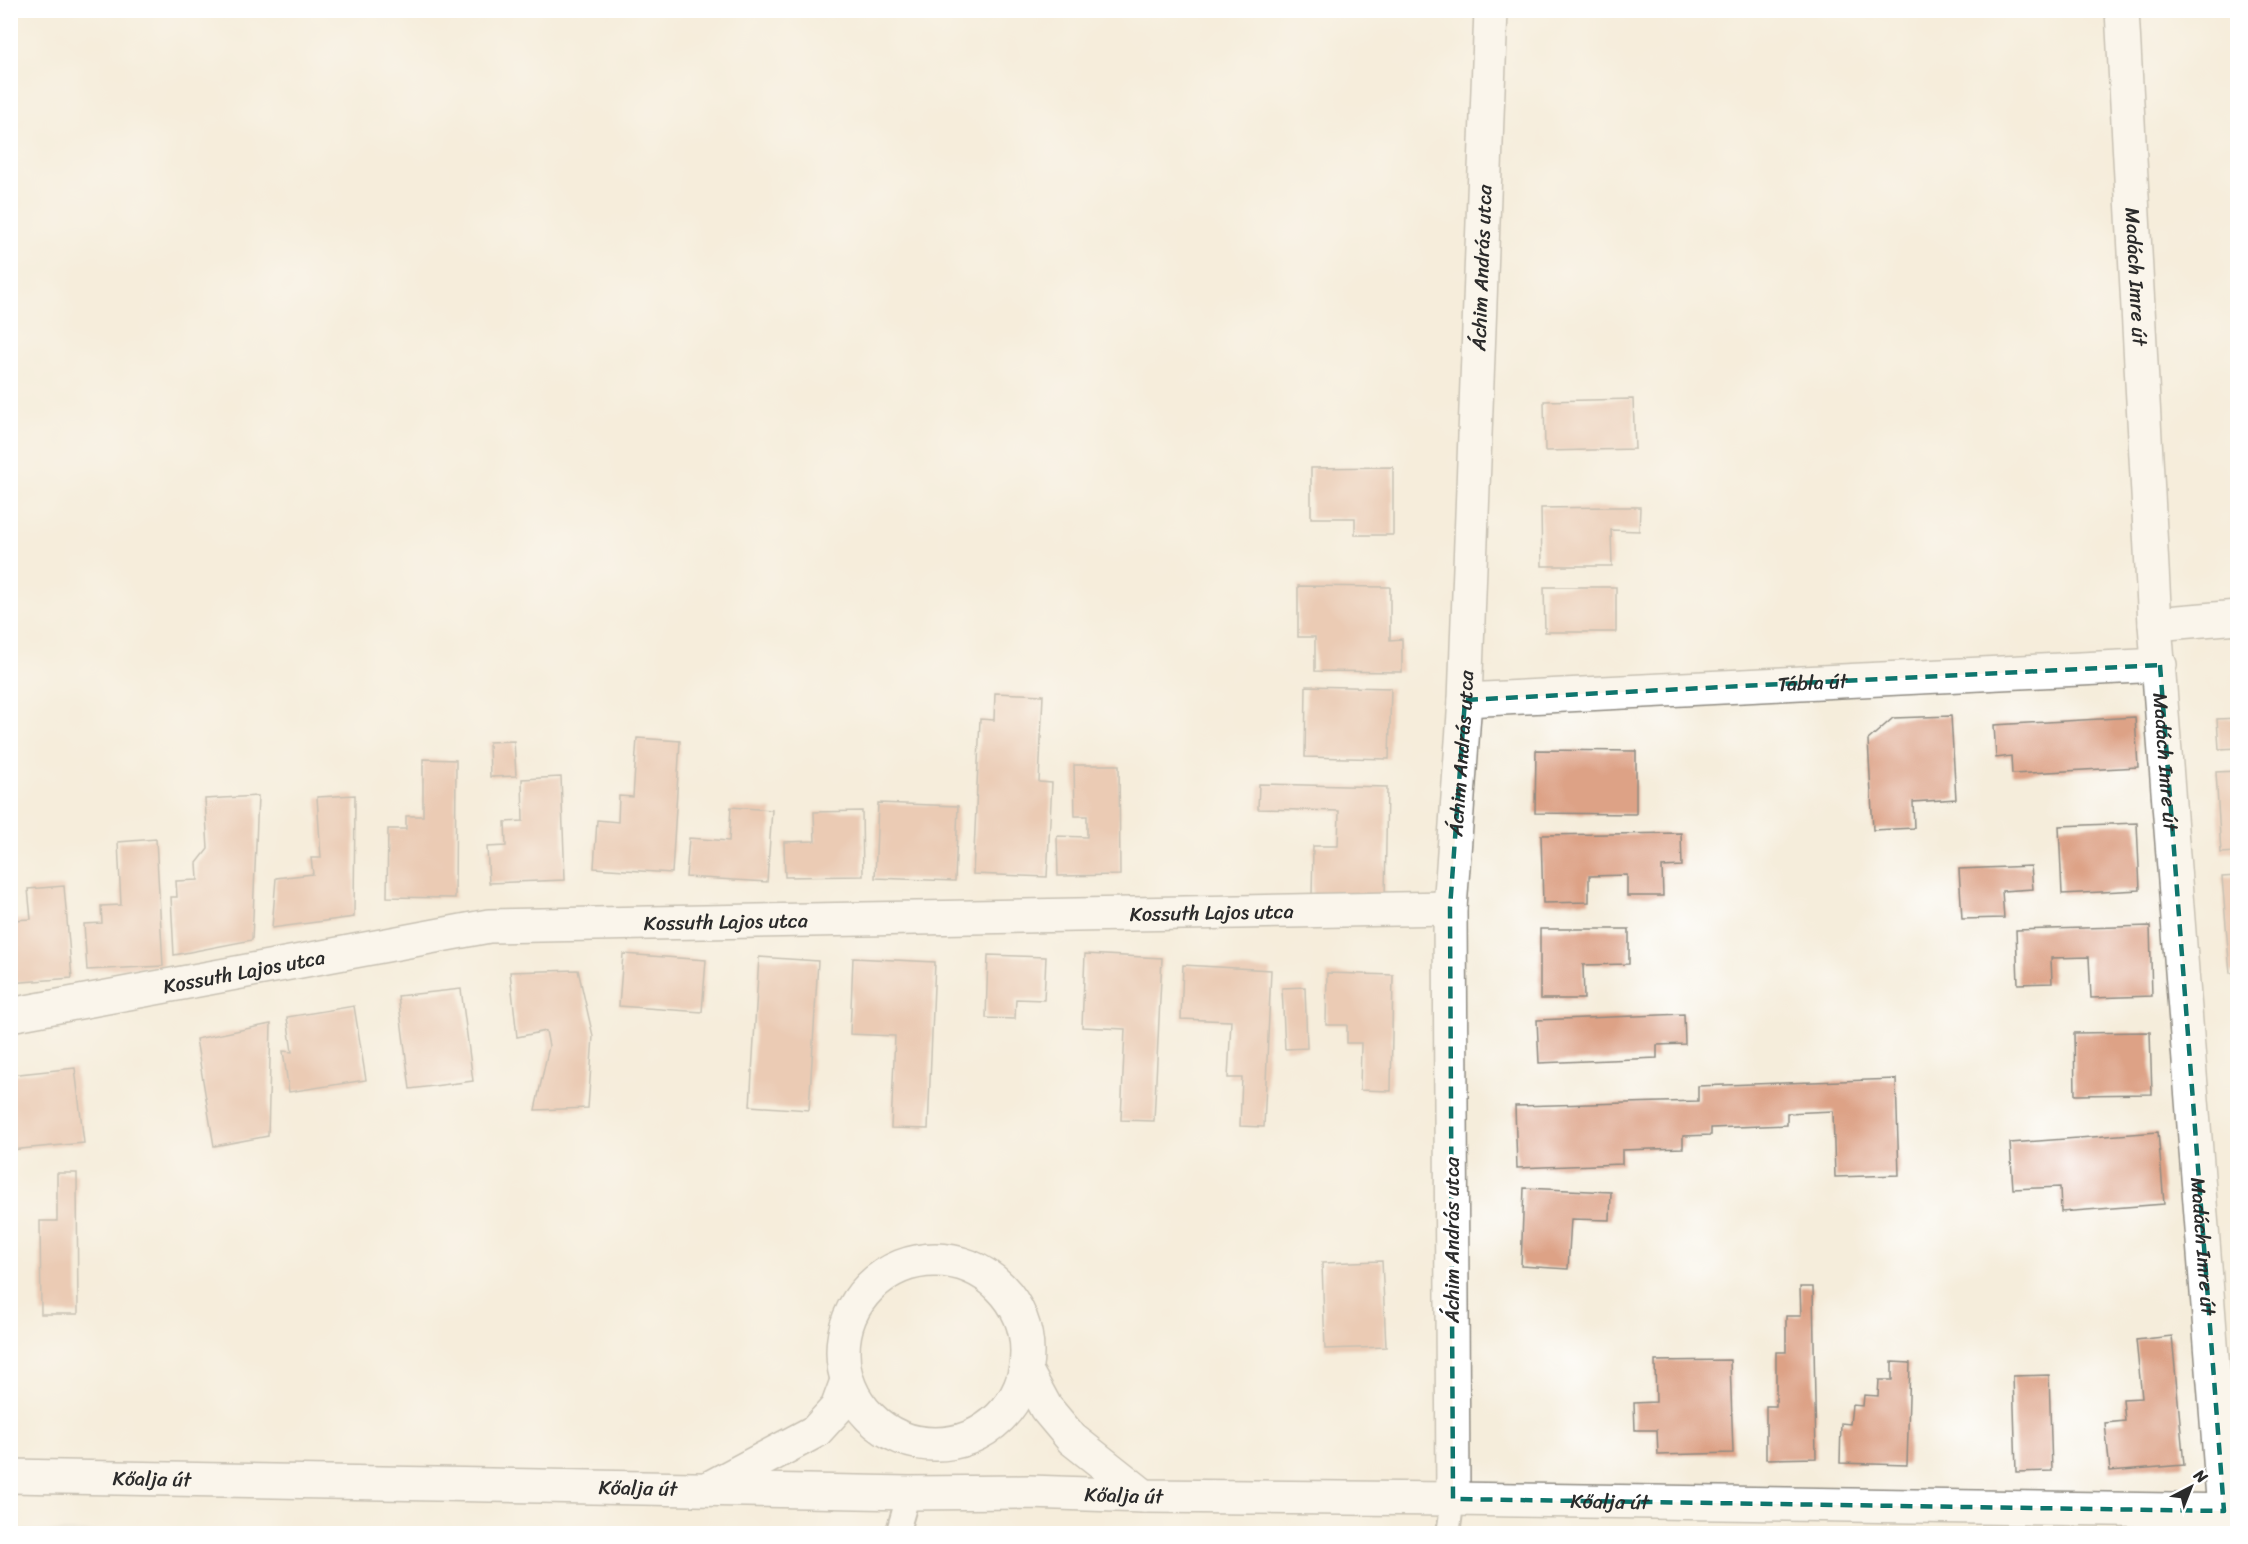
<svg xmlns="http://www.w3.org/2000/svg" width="2248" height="1544" viewBox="0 0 2248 1544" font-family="Sriracha,sans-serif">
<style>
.industrial{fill:#c9c3b8}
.building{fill:#dda286}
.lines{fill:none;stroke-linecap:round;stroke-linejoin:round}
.service-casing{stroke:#908c83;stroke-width:26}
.minor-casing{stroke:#908c83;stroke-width:36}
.service{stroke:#fff;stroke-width:22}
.minor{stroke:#fff;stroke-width:33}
.marked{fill:none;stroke:#0f766e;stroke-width:4.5;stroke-dasharray:12 8;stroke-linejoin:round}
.labels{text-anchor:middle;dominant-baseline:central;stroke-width:6;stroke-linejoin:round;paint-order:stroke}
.street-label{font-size:20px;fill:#2b2b2b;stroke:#fff}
</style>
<rect width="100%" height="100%" fill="#fff"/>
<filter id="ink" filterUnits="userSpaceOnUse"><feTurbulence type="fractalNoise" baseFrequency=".0167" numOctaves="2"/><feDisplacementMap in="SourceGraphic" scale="12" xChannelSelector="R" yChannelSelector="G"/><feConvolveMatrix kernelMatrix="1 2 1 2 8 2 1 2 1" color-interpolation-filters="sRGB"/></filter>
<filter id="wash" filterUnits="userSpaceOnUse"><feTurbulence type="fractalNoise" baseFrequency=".008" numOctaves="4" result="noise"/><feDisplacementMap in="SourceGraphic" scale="24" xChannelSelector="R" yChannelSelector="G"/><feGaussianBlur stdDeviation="1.35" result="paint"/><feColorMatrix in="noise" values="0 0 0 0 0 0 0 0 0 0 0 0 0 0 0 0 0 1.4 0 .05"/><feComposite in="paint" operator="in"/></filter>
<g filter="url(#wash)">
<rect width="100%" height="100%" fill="#f5eddb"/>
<!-- industrial -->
<path class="industrial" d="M11 1530 144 1533 11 1534Z"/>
<g id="blocks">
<!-- building -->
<g class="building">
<path d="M1633 399 1635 449 1545 451 1544 401Z"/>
<path d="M1393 467V535H1355V518H1311V468Z"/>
<path d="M1611 507H1640L1639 531 1611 530 1612 566H1542L1541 508Z"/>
<path d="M1298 586 1390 587V640L1402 639V672L1315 671V637H1298Z"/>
<path d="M1544 587H1616V632H1545Z"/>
<path d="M1306 686 1391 688 1389 759 1305 757Z"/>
<path d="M995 693 1043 695 1039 782 1052 783 1047 877 973 874 980 719 994 720Z"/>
<path d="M1951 716 1956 799 1913 802 1914 828 1873 830 1868 740 1893 718Z"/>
<path d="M2135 717 2138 767 2012 774 2011 756 1996 758 1994 725Z"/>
<path d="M2238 718V748L2219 749 2217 719Z"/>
<path d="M637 738 680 741 672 873 594 868 597 820 618 822 619 796 633 797Z"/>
<path d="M514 741 516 776 490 777 489 742Z"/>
<path d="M1536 750 1636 751V814L1535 813Z"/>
<path d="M423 759 456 760 455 898 387 897 388 829H406V816H423Z"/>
<path d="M1074 765H1119L1120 875 1058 876 1057 836 1087 837V816H1075Z"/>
<path d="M2238 771V852L2221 853 2216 772Z"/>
<path d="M561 777 565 880 489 883 487 847 506 846 505 822 523 821 522 779Z"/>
<path d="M1259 784 1387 787 1385 898 1312 896 1313 846H1338L1339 811 1258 809Z"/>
<path d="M355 795 354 917 272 928 276 878 313 874 311 858H321L317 797Z"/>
<path d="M258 796 252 940 174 955 171 897H177L176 881 198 880 197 863 208 849 205 799Z"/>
<path d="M878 803 958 806 955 881 875 878Z"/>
<path d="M731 807 772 810 767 882 686 877 689 838 729 841Z"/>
<path d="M862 811 863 876 785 877 784 842 815 841 814 812Z"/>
<path d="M2137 823 2140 890 2062 894 2059 826Z"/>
<path d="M1681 833 1682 866 1662 867 1663 896H1627V875L1589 876V902L1543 903 1541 835Z"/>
<path d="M156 839 163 966 87 970 84 924 102 923 101 906 121 905 118 842Z"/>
<path d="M2031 866 2033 889 2002 891 2004 918 1962 919 1959 869Z"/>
<path d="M2238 876V973H2230L2222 877Z"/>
<path d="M64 886 72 978 10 983 11 920 31 919 28 889Z"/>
<path d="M2150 926 2152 996 2091 998 2089 957 2051 958 2052 983 2018 984 2016 930Z"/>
<path d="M1540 929H1629V964L1583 965 1584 999H1540Z"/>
<path d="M623 954 706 960 702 1012 619 1006Z"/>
<path d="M1085 954 1162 958 1154 1121 1121 1120 1125 1029 1082 1027Z"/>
<path d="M988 955 1046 957 1044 1000 1016 999 1015 1019 986 1018Z"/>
<path d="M759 957 818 961 809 1110 750 1106Z"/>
<path d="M853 958 935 962 928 1129 891 1128 895 1036 850 1034Z"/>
<path d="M1183 965 1271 970 1264 1127 1240 1126 1242 1078H1228L1231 1021 1181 1019Z"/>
<path d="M578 970 593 1036 588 1108 535 1110 549 1046 546 1031 517 1037 510 972Z"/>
<path d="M1327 973 1393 975 1391 1091 1360 1090 1361 1043H1347V1025H1326Z"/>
<path d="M1305 987 1307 1048 1285 1049 1282 988Z"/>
<path d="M461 989 473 1081 410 1089 398 996Z"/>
<path d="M354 1006 366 1080 289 1092 283 1051 292 1052 287 1017Z"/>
<path d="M1684 1014 1685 1044 1657 1045V1058L1539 1063 1537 1020Z"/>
<path d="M271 1024 268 1136 214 1146 196 1039Z"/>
<path d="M2150 1032 2152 1094 2075 1095 2074 1033Z"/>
<path d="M75 1068 84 1143 10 1150V1075Z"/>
<path d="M1896 1079 1899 1175 1835 1177 1833 1111 1787 1113V1125L1711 1128V1135L1683 1136V1148L1622 1150V1164L1517 1168 1515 1106 1698 1101V1086Z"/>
<path d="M2158 1132 2164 1204 2061 1212 2060 1187 2013 1189 2010 1143Z"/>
<path d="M57 1173H77L78 1314H41L40 1221H57Z"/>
<path d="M1524 1188 1611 1192 1610 1220 1571 1219 1568 1269 1521 1266Z"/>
<path d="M1382 1261 1386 1347 1325 1349 1322 1263Z"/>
<path d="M1800 1287H1813L1816 1458 1766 1459V1406H1776V1352H1786V1316H1801Z"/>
<path d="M2172 1336 2184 1465 2110 1471 2105 1423 2125 1421 2123 1399 2142 1398 2136 1340Z"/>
<path d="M1730 1360 1733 1453 1658 1455 1657 1430H1635L1634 1403 1656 1402 1655 1361Z"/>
<path d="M1892 1362 1910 1363 1907 1465 1840 1463 1841 1423 1850 1424 1852 1405 1863 1406 1864 1395 1878 1396 1879 1380H1892Z"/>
<path d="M2049 1375 2052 1471 2016 1472 2013 1376Z"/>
</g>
</g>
</g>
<g filter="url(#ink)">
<use href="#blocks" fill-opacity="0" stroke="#908c83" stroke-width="1.5"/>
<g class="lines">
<defs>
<g id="service">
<path d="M897 1534 909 1493"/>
<path d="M1448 1534 1453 1499"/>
</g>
<g id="minor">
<path id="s1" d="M2122 10 2155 624 2224 1511"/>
<path d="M2155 624 2238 617"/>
<path id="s2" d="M1465 700 2160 665"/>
<path id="s3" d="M10 1015 489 926 1450 908"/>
<circle cx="935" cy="1352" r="92"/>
<path d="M1026 1371 1046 1408 1072 1439 1144 1496"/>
<path id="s4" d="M10 1476 909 1493 1030 1492 1144 1496 1453 1499 2238 1511"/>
<path d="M709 1488 816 1431 837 1408 847 1381"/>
<path id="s5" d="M1453 1499 1450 908 1465 700 1491 10"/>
</g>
</defs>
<!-- service casing -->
<use href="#service" class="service-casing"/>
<!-- minor casing -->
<use href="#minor" class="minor-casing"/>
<!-- service -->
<use href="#service" class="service"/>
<!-- minor -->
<use href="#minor" class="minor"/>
</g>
</g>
<!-- marked area -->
<path d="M0 0H2248V1544H0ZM2160 665 2224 1511 1453 1499 1450 908 1465 700Z" fill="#f5eddb" fill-opacity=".55" fill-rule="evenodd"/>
<path class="marked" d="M2160 665 2224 1511 1453 1499 1450 908 1465 700Z"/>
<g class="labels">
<!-- street labels -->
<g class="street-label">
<text stroke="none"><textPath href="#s5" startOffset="1232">Áchim András utca</textPath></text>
<text stroke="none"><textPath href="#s1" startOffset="267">Madách Imre út</textPath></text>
<text stroke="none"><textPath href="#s2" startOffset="348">Tábla út</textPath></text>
<text stroke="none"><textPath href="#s5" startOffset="746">Áchim András utca</textPath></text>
<text stroke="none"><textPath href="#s1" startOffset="753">Madách Imre út</textPath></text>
<text stroke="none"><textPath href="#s3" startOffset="1210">Kossuth Lajos utca</textPath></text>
<text stroke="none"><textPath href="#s3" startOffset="724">Kossuth Lajos utca</textPath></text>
<text stroke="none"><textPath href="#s3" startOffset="238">Kossuth Lajos utca</textPath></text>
<text transform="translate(1452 1240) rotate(-90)">Áchim András utca</text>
<text stroke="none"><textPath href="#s1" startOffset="1239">Madách Imre út</textPath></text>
<text stroke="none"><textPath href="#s4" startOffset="142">Kőalja út</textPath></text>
<text stroke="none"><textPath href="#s4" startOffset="628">Kőalja út</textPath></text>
<text stroke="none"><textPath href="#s4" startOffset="1114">Kőalja út</textPath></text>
<text stroke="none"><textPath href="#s4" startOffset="1600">Kőalja út</textPath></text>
</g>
</g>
<!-- margin -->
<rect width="2248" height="1544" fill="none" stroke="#fff" stroke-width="36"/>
<!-- north arrow -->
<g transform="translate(2191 1487) rotate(42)" stroke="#ffffff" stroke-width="4.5" paint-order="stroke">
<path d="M0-4.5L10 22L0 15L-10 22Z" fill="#2b2b2b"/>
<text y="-9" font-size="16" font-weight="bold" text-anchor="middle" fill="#2b2b2b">N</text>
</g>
</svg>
